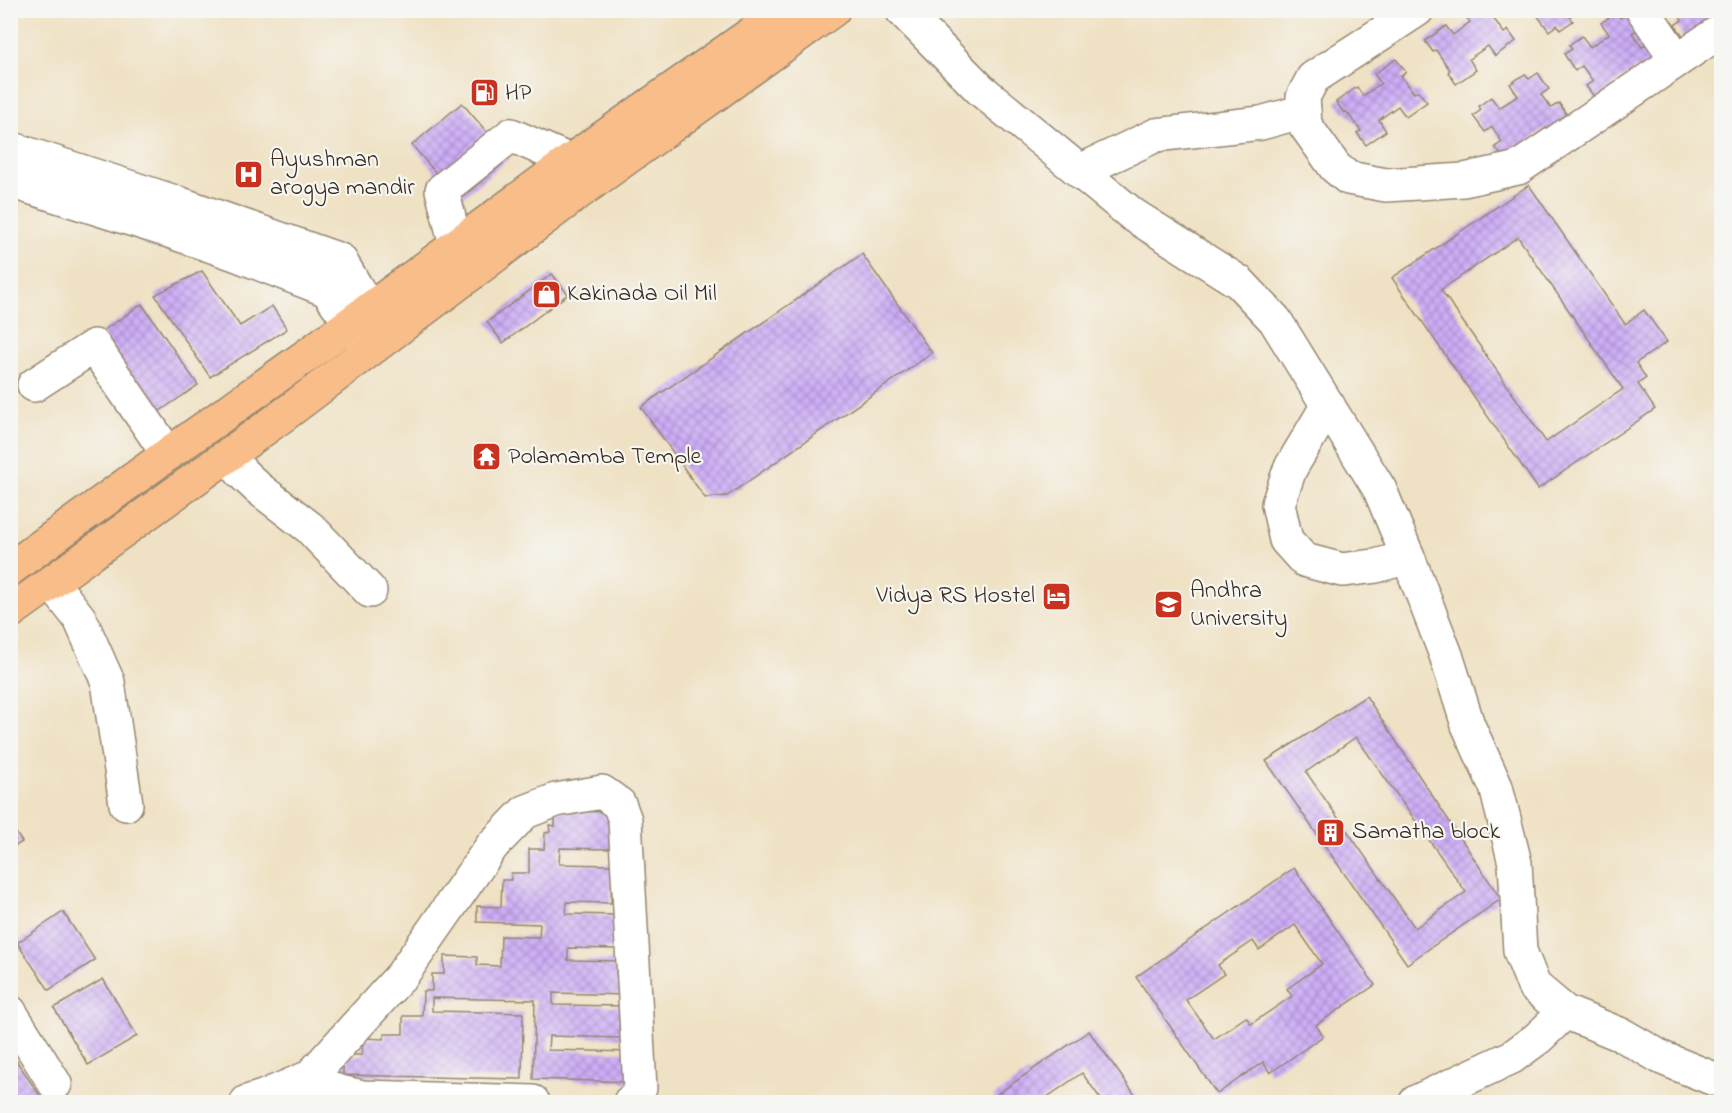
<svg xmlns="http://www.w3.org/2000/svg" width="1732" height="1113" viewBox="0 0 1732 1113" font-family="'Indie Flower',sans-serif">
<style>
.building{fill:url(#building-cross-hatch);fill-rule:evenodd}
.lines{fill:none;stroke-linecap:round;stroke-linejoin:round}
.minor-casing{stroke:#958670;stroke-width:36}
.major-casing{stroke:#958670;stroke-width:36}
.minor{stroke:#fff;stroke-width:33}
.major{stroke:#f8bd89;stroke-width:33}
.labels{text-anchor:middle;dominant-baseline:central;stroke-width:4.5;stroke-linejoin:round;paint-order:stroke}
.poi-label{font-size:24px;fill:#3b2a1e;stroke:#f6f6f2;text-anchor:start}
</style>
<defs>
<pattern id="building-cross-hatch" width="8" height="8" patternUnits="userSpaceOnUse" patternTransform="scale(1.5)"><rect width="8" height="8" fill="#cdadf7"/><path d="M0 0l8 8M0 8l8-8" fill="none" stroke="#a88dc7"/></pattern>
</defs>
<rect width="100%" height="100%" fill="#f6f6f2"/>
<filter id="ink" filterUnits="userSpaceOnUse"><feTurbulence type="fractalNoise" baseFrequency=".0167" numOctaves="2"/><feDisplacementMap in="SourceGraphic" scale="12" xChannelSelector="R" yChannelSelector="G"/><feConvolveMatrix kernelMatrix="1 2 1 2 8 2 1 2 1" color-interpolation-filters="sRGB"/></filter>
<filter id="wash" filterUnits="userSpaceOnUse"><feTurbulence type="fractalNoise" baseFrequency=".008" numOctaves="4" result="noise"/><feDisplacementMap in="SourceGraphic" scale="24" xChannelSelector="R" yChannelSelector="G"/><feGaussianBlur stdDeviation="1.35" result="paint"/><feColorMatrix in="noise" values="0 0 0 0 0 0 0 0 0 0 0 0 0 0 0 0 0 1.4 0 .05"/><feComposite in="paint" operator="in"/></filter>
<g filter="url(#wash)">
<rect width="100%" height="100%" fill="#efe1c3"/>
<g id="blocks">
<!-- building -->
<g class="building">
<path d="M1469 10H1495L1496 12 1491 15 1504 33 1508 30 1516 41 1495 56 1488 46 1469 59 1476 70 1456 84 1448 72 1450 70 1436 50 1433 52 1425 41 1446 26 1453 35 1470 22 1464 14Z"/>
<path d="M1543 10H1565L1573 21 1560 30 1557 25 1549 31 1537 15Z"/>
<path d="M1675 10H1721L1704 22 1711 31 1687 41 1675 25 1682 20Z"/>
<path d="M1629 12 1640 28 1632 33 1642 47 1650 42 1663 60 1643 77 1637 67 1615 83 1598 102 1586 86 1593 81 1582 66 1575 71 1564 54 1572 49 1569 45 1582 36 1590 47 1609 34 1601 23 1616 13 1620 18Z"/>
<path d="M1396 59 1406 72 1401 76 1414 93 1418 91 1427 102 1406 117 1398 106 1379 120 1386 131 1366 145 1357 133 1361 131 1346 111 1344 113 1336 102 1357 87 1363 96 1381 83 1374 74Z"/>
<path d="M1538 73 1549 89 1541 95 1551 108 1559 103 1571 121 1552 138 1546 128 1524 144 1531 153 1507 163 1495 147 1502 142 1492 127 1485 132 1473 116 1481 110 1479 106 1491 97 1499 108 1518 96 1510 84 1525 74 1529 79Z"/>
<path d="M462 103 509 158 459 200 412 145Z"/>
<path d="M1529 185 1625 324 1644 310 1667 342 1636 363 1646 378 1638 384 1655 409 1538 489 1392 278ZM1518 237 1623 389 1546 442 1441 290Z"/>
<path d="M862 254 932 353 727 496 705 498 641 407Z"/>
<path d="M202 271 240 326 272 306 287 329 210 377 155 295Z"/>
<path d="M552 274 568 294 503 343 487 322Z"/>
<path d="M142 304 198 385 157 413 101 332Z"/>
<path d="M1366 696 1501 899 1407 964 1266 761ZM1356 737 1466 892 1415 928 1306 772Z"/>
<path d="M555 811 613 812 612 849 560 848 559 864 612 865 611 903 567 902 566 914 618 915 617 949 568 948V960L626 961 625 995 553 993V1005L625 1006 624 1038 549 1036 548 1050 632 1052 631 1082 533 1079 535 1000 432 998V1011L523 1013 522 1079 343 1075V1055H362L363 1038 384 1039V1034H403V1016H422L423 991H432V974H444V956L477 957V965L500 966 501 936 539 937 540 924 477 922V906L501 907 502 880H511V873H529V849H544L545 833 550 832 549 825 555 826Z"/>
<path d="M10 824 22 842 10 849Z"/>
<path d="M1294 868 1375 985 1316 1025 1323 1036 1270 1073 1263 1062 1217 1094 1136 977ZM1295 925 1322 964 1287 989 1292 996 1251 1024 1246 1017 1214 1039 1186 1000 1224 974 1218 965 1253 941 1259 950Z"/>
<path d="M63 912 95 960 49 990 17 943Z"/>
<path d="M103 979 137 1036 88 1065 54 1008Z"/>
<path d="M1089 1031 1140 1102H1103L1082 1073 1040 1102H997L993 1097Z"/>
<path d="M10 1051 40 1096 29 1102H10Z"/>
</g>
</g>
</g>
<g filter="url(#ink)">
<use href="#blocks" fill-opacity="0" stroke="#958670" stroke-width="1.5"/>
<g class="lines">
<defs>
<g id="minor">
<path d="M902 10 981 90 1133 215 1239 282 1275 320 1380 490 1408 557 1446 655 1468 725 1496 787 1515 863 1520 951 1534 986 1565 1012 1624 1036 1662 1058 1714 1079 1722 1081"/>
<path d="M1417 10 1313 78 1303 97 1305 125 1335 167 1348 178 1386 185 1464 180 1518 168 1722 30"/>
<path d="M1643 10 1677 60"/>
<path d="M10 148 181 204 340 260 383 333"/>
<path d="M1080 171 1156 135 1261 123 1304 111"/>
<path d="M10 181 169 231 235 254 327 290 367 346"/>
<path d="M456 245 442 190 511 135 570 161"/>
<path d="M34 385 94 346 168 454"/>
<path d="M1328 405 1290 469 1278 504 1286 540 1304 560 1342 570 1376 566 1408 557"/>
<path d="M228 456 242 473 258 488 310 528 370 591"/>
<path d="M52 583 80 619 108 682 126 804"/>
<path d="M10 1012 55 1084"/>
<path d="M310 1077 336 1091 363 1097 533 1102"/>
<path d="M247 1102 263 1097 310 1077 402 975 492 846 525 812 556 800 602 792 619 804 625 820 640 1088 634 1101 630 1102"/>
<path d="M1416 1102 1512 1057 1538 1038 1565 1012"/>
</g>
<g id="major">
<path d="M10 569 168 454 313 351 570 161 785 10"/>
<path d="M10 612 285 414 578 193 833 10"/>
</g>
</defs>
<!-- minor casing -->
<use href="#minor" class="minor-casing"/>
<!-- major casing -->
<use href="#major" class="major-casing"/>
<!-- minor -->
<use href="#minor" class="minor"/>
<!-- major -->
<use href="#major" class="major"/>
</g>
</g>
<!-- icons -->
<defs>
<symbol id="fuel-square" viewBox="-11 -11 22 22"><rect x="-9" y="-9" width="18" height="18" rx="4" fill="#c8321e" stroke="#f6f6f2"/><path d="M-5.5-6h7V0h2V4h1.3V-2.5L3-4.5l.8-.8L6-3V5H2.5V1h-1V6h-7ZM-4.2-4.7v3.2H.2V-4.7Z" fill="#fff"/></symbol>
<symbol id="hospital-square" viewBox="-11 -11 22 22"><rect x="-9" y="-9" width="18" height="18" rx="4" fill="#c8321e" stroke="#f6f6f2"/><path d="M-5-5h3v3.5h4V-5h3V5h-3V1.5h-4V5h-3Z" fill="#fff"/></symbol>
<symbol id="shop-square" viewBox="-11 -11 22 22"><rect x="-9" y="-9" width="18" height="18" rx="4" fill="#c8321e" stroke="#f6f6f2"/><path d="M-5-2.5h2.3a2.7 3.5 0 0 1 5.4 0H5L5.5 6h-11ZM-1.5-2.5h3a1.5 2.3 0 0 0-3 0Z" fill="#fff"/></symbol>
<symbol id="temple-square" viewBox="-11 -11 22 22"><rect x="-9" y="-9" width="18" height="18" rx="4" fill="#c8321e" stroke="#f6f6f2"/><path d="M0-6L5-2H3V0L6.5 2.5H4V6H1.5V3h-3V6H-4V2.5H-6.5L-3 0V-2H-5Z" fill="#fff"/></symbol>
<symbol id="hotel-square" viewBox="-11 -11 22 22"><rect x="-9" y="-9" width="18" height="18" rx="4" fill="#c8321e" stroke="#f6f6f2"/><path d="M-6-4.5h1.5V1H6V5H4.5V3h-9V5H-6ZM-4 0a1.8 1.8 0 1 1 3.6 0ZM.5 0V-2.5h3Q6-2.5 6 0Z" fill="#fff"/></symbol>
<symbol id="university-square" viewBox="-11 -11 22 22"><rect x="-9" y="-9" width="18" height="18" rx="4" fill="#c8321e" stroke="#f6f6f2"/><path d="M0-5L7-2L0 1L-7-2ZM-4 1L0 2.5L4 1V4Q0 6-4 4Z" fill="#fff"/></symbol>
<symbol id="building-square" viewBox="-11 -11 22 22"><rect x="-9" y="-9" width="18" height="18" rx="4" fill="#c8321e" stroke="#f6f6f2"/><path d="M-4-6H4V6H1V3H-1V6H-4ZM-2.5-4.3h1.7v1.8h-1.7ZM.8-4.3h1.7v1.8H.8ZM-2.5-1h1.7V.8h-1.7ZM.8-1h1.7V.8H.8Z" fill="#fff"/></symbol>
</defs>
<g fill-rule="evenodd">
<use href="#fuel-square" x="468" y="76" width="33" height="33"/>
<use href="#hospital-square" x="232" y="158" width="33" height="33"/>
<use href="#shop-square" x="530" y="278" width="33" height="33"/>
<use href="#temple-square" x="470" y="440" width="33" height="33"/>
<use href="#hotel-square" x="1040" y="580" width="33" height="33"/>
<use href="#university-square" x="1152" y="588" width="33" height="33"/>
<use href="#building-square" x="1314" y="816" width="33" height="33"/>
</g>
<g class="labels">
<!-- poi labels -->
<g class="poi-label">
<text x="505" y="93">HP</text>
<text x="270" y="160">Ayushman<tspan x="270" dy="28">arogya mandir</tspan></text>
<text x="567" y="294">Kakinada Oil Mil</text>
<text x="508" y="457">Polamamba Temple</text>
<text x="1190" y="591">Andhra<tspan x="1190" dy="28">University</tspan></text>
<text x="1035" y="596" text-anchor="end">Vidya RS Hostel</text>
<text x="1352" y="832">Samatha block</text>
</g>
</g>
<!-- margin -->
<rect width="1732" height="1113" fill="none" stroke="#f6f6f2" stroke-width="36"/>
</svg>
